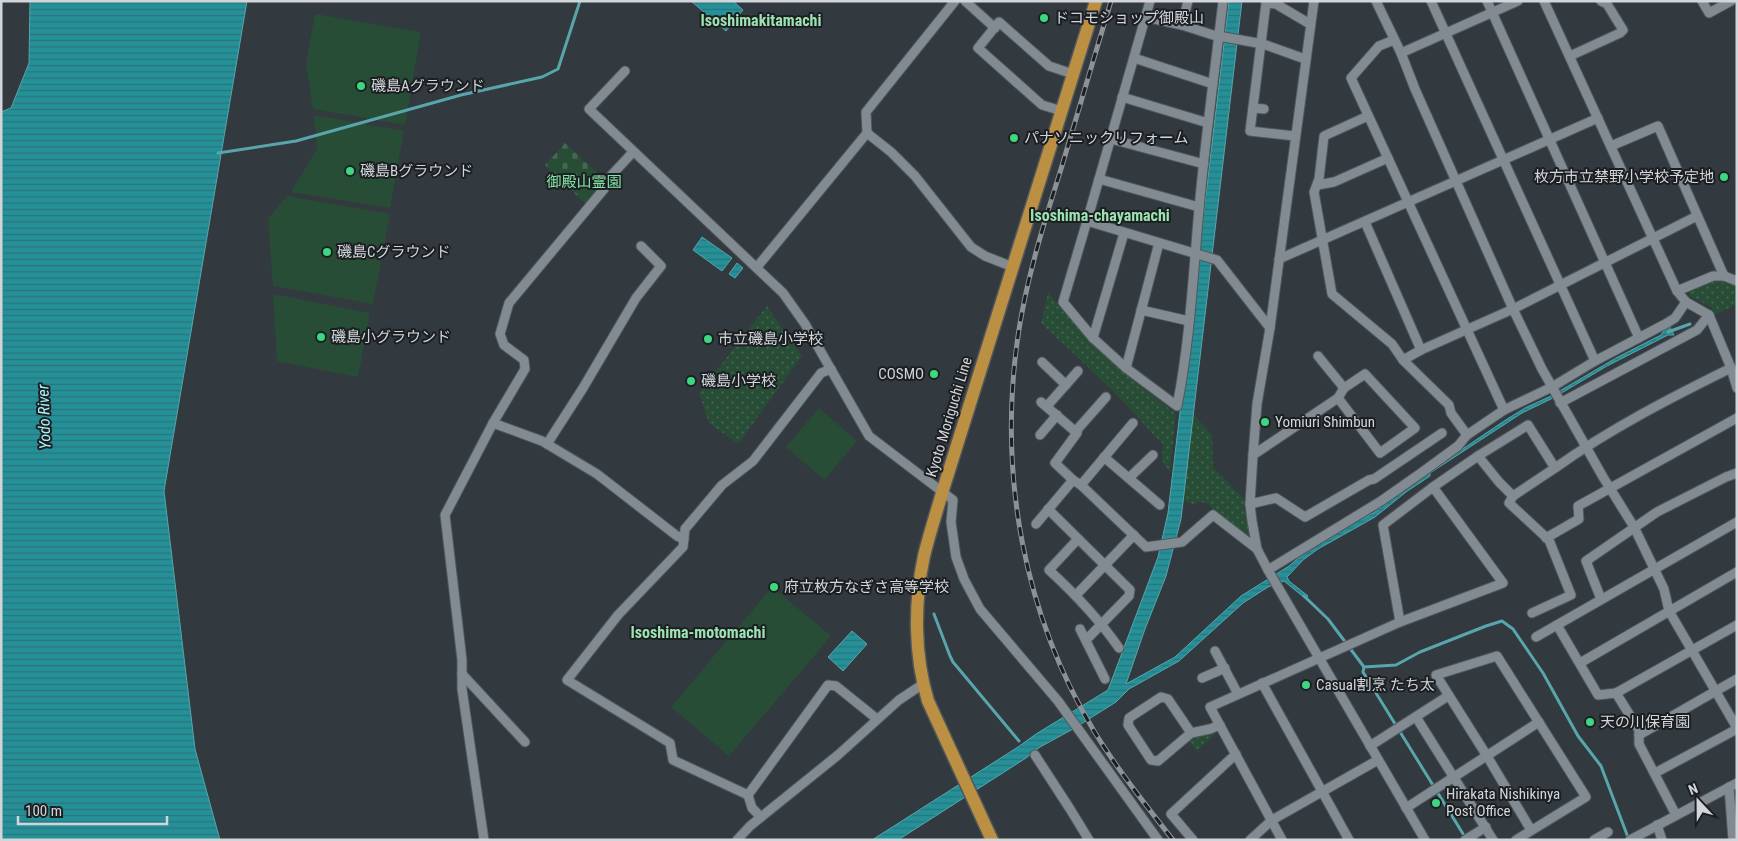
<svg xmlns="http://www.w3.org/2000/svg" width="1738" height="841" viewBox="0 0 1738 841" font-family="'Roboto Condensed','Noto Sans JP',sans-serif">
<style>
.grass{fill:#284d36}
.cemetery{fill:url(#cemetery-stones)}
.park{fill:url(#park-dots)}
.water{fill:url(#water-rules);stroke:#58a5ac}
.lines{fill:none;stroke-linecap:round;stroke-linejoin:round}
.stream{stroke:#58a5ac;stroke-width:3}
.minor-casing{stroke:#51575b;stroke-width:11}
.major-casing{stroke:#51575b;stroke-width:15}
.minor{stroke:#838b92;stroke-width:9}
.major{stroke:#bc9042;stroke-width:12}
.rail-casing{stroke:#8d9297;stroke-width:5}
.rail{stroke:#1c1f22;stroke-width:3;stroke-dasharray:9;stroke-linecap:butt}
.poi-dot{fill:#3cd77e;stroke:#1c1f22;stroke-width:2}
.labels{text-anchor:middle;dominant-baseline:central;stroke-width:4;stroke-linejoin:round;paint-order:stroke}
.poi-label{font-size:15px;fill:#d2d6da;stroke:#1c1f22;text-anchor:start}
.park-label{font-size:15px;fill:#84e2a6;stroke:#1c1f22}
.street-label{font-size:15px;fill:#d2d6da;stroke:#1c1f22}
.neighbourhood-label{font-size:16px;font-weight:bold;fill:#9ce3b1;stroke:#1c1f22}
.water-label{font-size:16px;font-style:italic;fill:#a8f2f8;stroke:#1c1f22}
</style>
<defs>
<pattern id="cemetery-stones" width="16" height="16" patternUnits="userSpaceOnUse" patternTransform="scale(1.25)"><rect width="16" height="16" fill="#284d36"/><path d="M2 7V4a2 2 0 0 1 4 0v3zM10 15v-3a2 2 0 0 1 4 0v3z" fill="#466652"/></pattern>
<pattern id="park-dots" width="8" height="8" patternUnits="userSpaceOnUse" patternTransform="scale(1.25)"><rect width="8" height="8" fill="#284d36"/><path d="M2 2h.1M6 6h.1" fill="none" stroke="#466652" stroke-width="1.8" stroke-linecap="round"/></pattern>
<pattern id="water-rules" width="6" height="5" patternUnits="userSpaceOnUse" patternTransform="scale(1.25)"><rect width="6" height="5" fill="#249098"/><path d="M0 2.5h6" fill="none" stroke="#2d747a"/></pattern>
</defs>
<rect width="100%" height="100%" fill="#32393f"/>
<!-- grass -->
<g class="grass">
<path d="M315 14 421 32 405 125 313 109 306 64Z"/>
<path d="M314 115 404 131 390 208 291 192 317 149Z"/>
<path d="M287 196 390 214 373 304 273 286 268 219Z"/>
<path d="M273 294 370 313 358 377 277 361Z"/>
<path d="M819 408 857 441 824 480 786 447Z"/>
<path d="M772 587 831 636 729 756 671 707Z"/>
</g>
<!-- cemetery -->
<path class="cemetery" d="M565 143 604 179 601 187 586 204 545 165Z"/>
<!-- park -->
<g class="park">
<path d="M1712 280 1737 286V304L1715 315 1711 307 1690 296 1688 290Z"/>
<path d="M1048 293 1125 374 1176 414 1170 472 1162 461 1163 444C1153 435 1145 425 1136 415 1106 383 1073 353 1041 323Z"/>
<path d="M767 306 802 356 738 444 709 423 699 393Z"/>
<path d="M1193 414 1212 435 1213 467 1244 499 1250 535 1246 538 1207 503 1197 502 1195 505 1185 501 1182 503Z"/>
<path d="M1212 733 1216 734 1197 751 1188 740 1193 737Z"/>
</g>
<!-- water -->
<g class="water">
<path d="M30 1H247L164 491 195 749 220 840H1V112L11 108 29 63Z"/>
<path d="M691 1H733L743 10 726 31Z"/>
<path d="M1229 1H1242L1181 519 1166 576 1145 629 1126 684 1175 657 1241 596 1289 566 1301 556 1338 531 1375 512 1399 492 1504 421 1525 408 1551 396 1616 358 1653 339 1661 335 1664 330 1670 327 1674 335H1668L1607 366 1553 398 1522 413 1430 473V476L1406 492 1375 517 1318 549 1303 560 1287 577 1289 581 1308 596 1306 599 1284 581 1268 587 1243 603 1179 661 1129 689 1116 702 1073 729 1040 747 1026 758 898 840H872L1018 747 1036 734 1108 690 1158 557 1168 513Z"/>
<path d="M702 237 732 258 722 271 693 250Z"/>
<path d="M737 263 743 268 735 278 729 274Z"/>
<path d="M852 631 867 644 843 671 828 657Z"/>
</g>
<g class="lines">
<!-- stream -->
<g class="stream">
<path d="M218 153 296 141 461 95 542 77 558 69 580 1"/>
<path d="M1668 332 1690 324"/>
<path d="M1304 596 1328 619 1364 667 1396 665 1420 652 1486 626 1502 621 1513 629 1543 673 1578 736 1601 766 1629 840"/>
<path d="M934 614 950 656 953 662 1019 741"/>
<path d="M1364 667 1363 672 1465 837"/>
</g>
<defs>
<g id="minor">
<path d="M965 1 995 28"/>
<path d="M1150 1 1087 221 1217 260 1270 328"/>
<path d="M1314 1 1270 328 1257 404 1253 455 1250 504 1252 521 1257 549 1268 570 1425 840"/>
<path d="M1376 1 1401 53 1415 89 1513 309 1542 369 1603 477 1634 527 1664 589 1669 611 1737 728"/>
<path d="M1431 1 1595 361"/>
<path d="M1487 1 1639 338"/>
<path d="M1544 1 1677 291 1686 302 1709 315 1731 368 1737 388"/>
<path d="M1702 1 1709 13 1731 1"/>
<path d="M1145 17 1182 25 1213 35 1263 44 1305 59"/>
<path d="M1182 25 1188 1"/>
<path d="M1394 40 1379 46 1351 78 1504 410 1552 387 1595 361 1667 323 1675 318 1686 302"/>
<path d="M1401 53 1518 1"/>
<path d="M1570 56 1620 33 1623 30 1607 4 1601 1"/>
<path d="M1134 58 1213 84"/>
<path d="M625 71 589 109 783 293 805 324 869 436 953 500 951 522 956 557 964 579 980 609 1058 701 1158 840"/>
<path d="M1122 97 1208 123"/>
<path d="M1253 108 1264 109"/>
<path d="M1062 111 1042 105 978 48 999 22 1049 66 1073 74"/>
<path d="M1368 116 1324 136 1319 179 1314 192 1332 294 1392 344 1403 360 1421 350 1513 309 1697 216"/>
<path d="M867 133 891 152 915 176 971 247 985 256 1013 267"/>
<path d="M1295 136 1250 131 1266 3 1276 4 1310 24"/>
<path d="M1111 139 1204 164"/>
<path d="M1611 146 1658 126 1724 276"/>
<path d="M1099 179 1199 207"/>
<path d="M1317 185 1334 182 1388 158"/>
<path d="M1087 221 1063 302 1093 338 1126 368 1177 406C1190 341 1193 275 1199 209 1205 140 1215 70 1223 1"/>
<path d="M1365 222 1421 350"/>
<path d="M1279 259 1598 118"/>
<path d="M757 267 867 133 866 112 955 1"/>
<path d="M1677 291 1713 276H1724L1737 281"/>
<path d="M1141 310 1189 321"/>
<path d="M1093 338 1124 233"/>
<path d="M1318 356 1344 388"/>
<path d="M1403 360 1449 405 1451 413 1467 435"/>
<path d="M1042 362 1066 385"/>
<path d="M1126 368 1159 243"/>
<path d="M831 369 821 373 753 461 722 485 685 529 683 547 618 615 567 680 670 743 673 760 748 795 828 685 836 686 877 719"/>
<path d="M1041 402 1077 433 1055 463 1073 480 1081 485 1146 547 1182 542 1213 515 1257 549"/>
<path d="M1560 403 1697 330 1709 315"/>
<path d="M1047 406 1078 371"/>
<path d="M493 423 542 441 597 474 677 536 684 539"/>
<path d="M1075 432 1106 397"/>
<path d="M1040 435 1057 415"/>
<path d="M547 444 583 388 636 298 661 266 641 246"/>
<path d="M1253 455 1338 398 1344 388 1365 374 1415 428 1380 453 1338 398"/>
<path d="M1478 456 1499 482 1513 496"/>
<path d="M1104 457 1160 505"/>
<path d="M1129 478 1153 455"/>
<path d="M1081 485 1133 423"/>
<path d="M1250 504 1276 498 1305 517 1369 480 1374 479 1442 433"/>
<path d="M1048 509 1130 590 1129 596 1086 640"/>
<path d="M1036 524 1073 480"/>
<path d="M1546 538 1579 519 1578 506 1737 418"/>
<path d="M1078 539 1049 570C1075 594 1099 619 1119 648"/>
<path d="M1268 570 1381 501 1421 473 1458 446 1467 435 1504 410"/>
<path d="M1076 595 1134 535"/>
<path d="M1601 599 1586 561 1657 512 1726 477 1737 473"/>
<path d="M1532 613 1571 595 1549 540 1509 503 1513 496 1555 468"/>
<path d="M1400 622 1383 525 1433 487"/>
<path d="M1557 625 1598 695 1616 693 1639 730V744L1676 815"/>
<path d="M1080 629 1105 679"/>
<path d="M1536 637 1737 522"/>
<path d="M1215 651 1238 694"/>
<path d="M1580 663 1737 572"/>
<path d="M462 674 525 742"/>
<path d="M1202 678 1225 668"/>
<path d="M1262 683 1349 840"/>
<path d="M1616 693 1737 625"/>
<path d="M1416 717 1493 840"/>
<path d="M1191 733 1168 699 1161 697 1129 718 1128 725 1151 760 1158 761 1191 733 1210 729 1220 725"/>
<path d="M1639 735 1737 679"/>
<path d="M1370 746 1448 696"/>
<path d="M1035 755 1070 809 1089 840"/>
<path d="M1655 773 1737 729"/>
<path d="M1729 787 1733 840"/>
<path d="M748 795 752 808 761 817"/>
<path d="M1406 808 1539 722"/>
<path d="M1657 825 1662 840"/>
<path d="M484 840 462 689V660L445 515 493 423 525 369 524 360 504 345 500 334 509 303 604 189 607 180 633 152"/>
<path d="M737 840 750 826 838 755 899 700 923 684"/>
<path d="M1193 840 1171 814 1236 754"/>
<path d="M1250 840 1272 820 1378 760"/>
<path d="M1282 840 1210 707 1400 622 1503 583 1433 487 1478 456 1528 425 1555 468C1610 429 1670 398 1731 368"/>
<path d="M1465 840 1486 827"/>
<path d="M1516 840 1586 797 1497 656 1436 675 1487 756 1531 830"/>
<path d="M1594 840 1608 832"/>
<path d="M1630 840 1737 783"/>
</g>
<path id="major" d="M992 840 928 701C914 655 914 603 924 556 929 535 936 514 942 493L1096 1"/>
</defs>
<!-- minor casing -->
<use href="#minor" class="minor-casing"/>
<!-- major casing -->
<use href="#major" class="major-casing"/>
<!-- minor -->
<use href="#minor" class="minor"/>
<!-- major -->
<use href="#major" class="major"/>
<defs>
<path id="rail" d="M1111 1C1094 57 1078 113 1061 169 1043 226 1025 283 1017 343 999 477 1024 614 1094 731 1117 769 1145 804 1173 840"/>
</defs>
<!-- rail casing -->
<use href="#rail" class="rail-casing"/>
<!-- rail -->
<use href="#rail" class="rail"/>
</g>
<!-- markers -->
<g class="poi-dot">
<circle cx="1044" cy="18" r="5"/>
<circle cx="361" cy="86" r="5"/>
<circle cx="1014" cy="138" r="5"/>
<circle cx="350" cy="171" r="5"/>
<circle cx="1724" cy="177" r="5"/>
<circle cx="327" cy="252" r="5"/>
<circle cx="321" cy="337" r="5"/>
<circle cx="708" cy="339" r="5"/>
<circle cx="934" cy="374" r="5"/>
<circle cx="691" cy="381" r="5"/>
<circle cx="1265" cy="422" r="5"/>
<circle cx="774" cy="587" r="5"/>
<circle cx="1306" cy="685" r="5"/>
<circle cx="1590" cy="722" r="5"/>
<circle cx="1436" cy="803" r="5"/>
</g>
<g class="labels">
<!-- poi labels -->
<g class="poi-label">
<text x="1054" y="18">ドコモショップ御殿山</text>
<text x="371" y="86">磯島Aグラウンド</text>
<text x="1024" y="138">パナソニックリフォーム</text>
<text x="360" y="171">磯島Bグラウンド</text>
<text x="1714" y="177" text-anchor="end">枚方市立禁野小学校予定地</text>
<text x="337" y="252">磯島Cグラウンド</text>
<text x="331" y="337">磯島小グラウンド</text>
<text x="718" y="339">市立磯島小学校</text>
<text x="924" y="374" text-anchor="end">COSMO</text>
<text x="701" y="381">磯島小学校</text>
<text x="1275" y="422">Yomiuri Shimbun</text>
<text x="784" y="587">府立枚方なぎさ高等学校</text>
<text x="1316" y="685">Casual割烹 たち太</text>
<text x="1600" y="722">天の川保育園</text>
<text x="1446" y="794">Hirakata Nishikinya<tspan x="1446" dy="17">Post Office</tspan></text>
</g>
<!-- park labels -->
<g class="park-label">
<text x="584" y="182">御殿山霊園</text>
</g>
<!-- street labels -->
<g class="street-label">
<text transform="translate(949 417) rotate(-73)">Kyoto Moriguchi Line</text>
</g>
<!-- neighbourhood labels -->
<g class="neighbourhood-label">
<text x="761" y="20">Isoshimakitamachi</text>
<text x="1100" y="215">Isoshima-chayamachi</text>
<text x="698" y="632">Isoshima-motomachi</text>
</g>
<!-- water labels -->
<g class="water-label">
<text transform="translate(44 417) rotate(-92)">Yodo River</text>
</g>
</g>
<!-- border -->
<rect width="1738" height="841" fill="none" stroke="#d2d6da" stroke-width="5"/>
<!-- north arrow -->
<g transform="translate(1698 801) rotate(338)" stroke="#1c1f22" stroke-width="4" paint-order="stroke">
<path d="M0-4L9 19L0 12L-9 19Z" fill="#d2d6da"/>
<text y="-8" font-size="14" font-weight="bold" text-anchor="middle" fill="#d2d6da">N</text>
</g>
<!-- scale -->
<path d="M18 816v8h149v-8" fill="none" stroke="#d2d6da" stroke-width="2.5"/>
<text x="25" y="816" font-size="15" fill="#d2d6da" stroke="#1c1f22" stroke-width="4" paint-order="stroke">100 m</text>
</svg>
